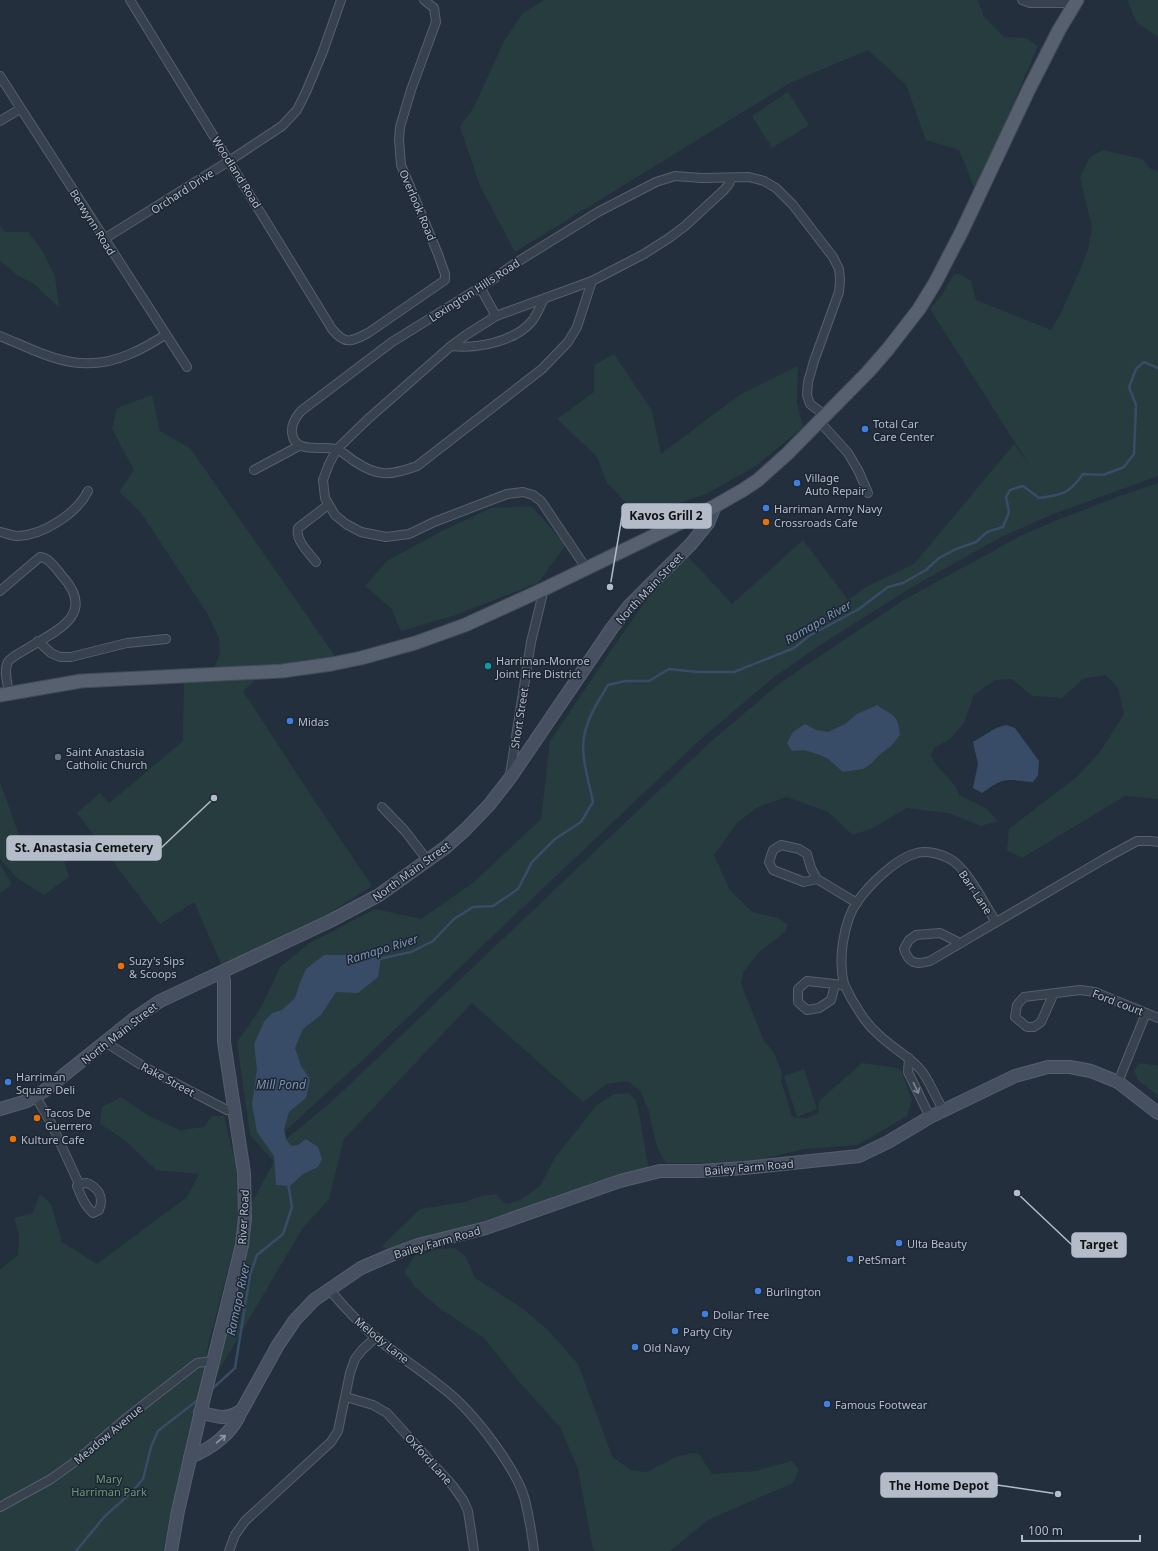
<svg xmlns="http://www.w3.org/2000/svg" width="1158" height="1551" viewBox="0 0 1158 1551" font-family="'Noto Sans',sans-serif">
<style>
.green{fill:#263c3f;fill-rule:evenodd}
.water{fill:#394c67}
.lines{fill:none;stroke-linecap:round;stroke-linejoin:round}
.stream{stroke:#394c67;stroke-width:2.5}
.street-casing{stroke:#565f6c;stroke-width:10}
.secondary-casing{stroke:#565f6c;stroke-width:14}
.primary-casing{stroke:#414a57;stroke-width:15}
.street{stroke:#38414e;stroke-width:8}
.secondary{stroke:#465061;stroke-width:12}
.primary{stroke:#56606e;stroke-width:13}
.oneway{stroke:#7c8592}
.oneway2{stroke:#8e96a5}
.shop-dot{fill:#3f7fe0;stroke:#1d2633;stroke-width:1.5}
.food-dot{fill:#e8710a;stroke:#1d2633;stroke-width:1.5}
.culture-dot{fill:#0f9aa8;stroke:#1d2633;stroke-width:1.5}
.worship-dot{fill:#6b7280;stroke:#1d2633;stroke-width:1.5}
.labels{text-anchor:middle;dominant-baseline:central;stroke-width:3;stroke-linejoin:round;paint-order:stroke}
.street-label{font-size:11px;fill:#b4bcc9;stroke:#1d2633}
.poi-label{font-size:11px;fill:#b4bcc9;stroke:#1d2633;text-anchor:start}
.park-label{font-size:11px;fill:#6b9a76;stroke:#1d2633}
.water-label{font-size:12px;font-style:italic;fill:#7c92b1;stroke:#1d2633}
.leader{fill:none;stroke:#b4bcc9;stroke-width:1.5}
.callout-dot{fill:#b4bcc9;stroke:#1d2633;stroke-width:1.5}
.callout{fill:#b4bcc9;stroke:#b4bcc9;stroke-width:1.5}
.callout-label{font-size:12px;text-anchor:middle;font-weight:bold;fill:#111}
</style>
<rect width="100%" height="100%" fill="#242f3e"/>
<!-- green -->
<g class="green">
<path d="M544 0H978L983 15 1004 37 1026 38 1038 46 981 179 974 187 959 150 926 140 906 85 868 50 790 83 515 252 480 186 460 127 474 107 504 41 523 13Z"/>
<path d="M1127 0H1158V37L1137 23Z"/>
<path d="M788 92 809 125 772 148 752 116Z"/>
<path d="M1103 150 1142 159 1151 169 1158 171V476L1059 512 1063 518 1117 497 1158 483V799L1125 796 1022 858 1007 850 1009 829 1079 775 1102 749 1124 714 1118 688 1106 675 1083 679 1062 698 1032 696 1012 679 995 680 974 695 964 723 950 739 934 748 931 755C936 771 955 779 959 795L987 809 998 821 981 826 948 813 907 808 873 828 853 835 828 812 787 797 758 807 737 823 714 855 730 890 752 912 778 918 788 925 785 932 758 953 743 973 741 984 764 1041 774 1053 782 1073 781 1081 792 1116 795 1118H807L818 1113 819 1101 862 1063 892 1067 901 1070 912 1100 907 1116 857 1145 805 1149 756 1160 707 1163H666L657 1147 648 1108 639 1089 627 1081 607 1084 583 1102 472 1003 344 1139 329 1199 302 1229 218 1372 252 1202 274 1162 250 1135 237 1042 260 1009 281 966 308 944 375 909 421 919 474 882 541 819 550 741 620 637 677 557 683 551 732 604 803 540 848 600 866 587 914 564 1014 444 1030 466 930 309 941 296 954 274H960L971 281 976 300 1051 330 1061 313 1088 251 1092 227 1080 178 1089 158ZM1058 512 1062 518 1022 535 902 601 780 683 708 744 329 1104 286 1139 285 1131 366 1057 538 893 702 738 773 678 822 644 909 589 999 538Z"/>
<path d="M0 226 6 232H28L43 252 55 276 59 307 34 284 17 275 0 261Z"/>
<path d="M614 354 652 411 661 454 738 396 798 366 797 403 803 427 756 466 706 494 639 516 607 483 597 457 557 419 594 392V365Z"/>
<path d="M152 395 160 431 190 448 335 656 292 664 213 670 220 654 219 638 207 613 141 513 119 492 134 470 112 429 117 408Z"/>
<path d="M531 506 566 545 538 583 453 616 401 631 391 608 365 586 387 561 440 532 491 508Z"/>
<path d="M264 672 243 691 316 803 372 886 318 920 222 966 194 902 160 924 77 813 100 793 109 803 183 741 184 677Z"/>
<path d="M0 782 19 835 46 837 62 854 69 877 44 895 17 878 0 859Z"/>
<path d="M0 864 12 885 0 893Z"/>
<path d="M1138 1063 1154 1065 1158 1066V1096L1138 1080 1134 1071Z"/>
<path d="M804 1069 817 1109 797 1117 784 1076Z"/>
<path d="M629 1093 636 1100 639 1113 649 1171 391 1249 381 1247 420 1209 464 1202 481 1196 496 1194 506 1204 520 1200 540 1186 556 1156 597 1105 614 1094Z"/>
<path d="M121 1097 149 1116 180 1130 204 1127 212 1116H224L236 1166 239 1245 231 1258 208 1346 203 1378 169 1521 163 1551H0V1270L18 1255 19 1236 14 1218 33 1213 40 1194 51 1204 62 1242 97 1264 187 1197 199 1174 156 1170 126 1141 100 1124 102 1107Z"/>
<path d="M455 1248 466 1257 475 1278 522 1308 548 1330 578 1364 612 1456 630 1470 647 1472 676 1457 692 1453 699 1454 712 1474 755 1471 792 1461 799 1470 793 1483 708 1520 670 1551H595L593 1549 578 1469 560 1427 520 1383 484 1338 438 1307 415 1287 404 1272 415 1256 439 1249Z"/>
</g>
<!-- water -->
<g class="water">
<path d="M877 705C892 716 898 713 900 735L891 746 879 755 872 763 863 769 843 772 827 758 817 754 804 750 792 751 787 743 793 732 805 724 816 730 828 732 845 724 857 714Z"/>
<path d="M1006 725 1015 728 1039 761 1038 775 1033 782C1005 780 1006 776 982 793L973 788 978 764 973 742 996 728Z"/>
<path d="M324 955H371L381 958 378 977 358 993 336 992 321 1015 303 1029 295 1048 301 1066 310 1079 306 1098 289 1112 284 1129 286 1139 291 1146 298 1145 306 1139 318 1147 322 1159 318 1167 303 1174 290 1186 276 1185 274 1156 257 1132 252 1104 257 1069 254 1044 264 1022 272 1013 282 1010 295 998 299 985 306 969Z"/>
</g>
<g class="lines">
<!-- stream -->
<g class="stream">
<path d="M379 959 411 952 433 941 454 919 473 907 493 906 518 889 532 862 555 839 581 822 593 802C589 781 579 753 585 732 589 715 599 700 608 685L625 681H649L669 669 698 672H734L794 648 809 636 859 609 888 587 903 583 926 570 939 558 956 549 976 542 987 532 1003 527 1009 512 1006 497 1010 490 1023 486 1039 498C1062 495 1069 494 1083 474L1103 475 1124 467 1134 454 1136 405 1129 387 1136 369 1144 362 1158 368"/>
<path d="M211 1390 235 1368 250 1275 257 1255 283 1234 292 1207 288 1183"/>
<path d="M76 1551 105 1516 132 1492 143 1479 151 1447 158 1431 199 1399"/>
</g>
<defs>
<g id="street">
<path d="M130 0 332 329C345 345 351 342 368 333L445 280V274L438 254 401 165 399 140 400 127 411 90 436 22 434 8 424 0"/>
<path d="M1022 0 1030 3H1075"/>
<path d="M0 76 187 367"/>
<path d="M0 121 20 109"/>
<path d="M104 239 229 161 282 126 297 110 306 92 322 54 341 0"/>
<path d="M592 281 577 327 568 342 542 369 417 466C390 476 378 477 354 461 348 457 342 451 336 449 321 445 295 455 292 433 291 425 295 418 301 411L392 342 492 280 514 264 598 212 656 182 675 176 702 178 749 177 764 181 776 188 793 205 833 257 839 269 840 280 839 292 814 361 808 382 807 395 810 404 825 415"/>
<path d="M480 287 496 316"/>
<path d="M0 336C46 355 80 376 130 354 142 349 154 342 165 335"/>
<path d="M451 346C476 349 515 342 532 321 537 315 540 306 544 299"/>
<path d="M819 421 848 453 859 472 868 493"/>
<path d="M254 470 299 446"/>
<path d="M0 532C6 533 12 536 18 536 44 535 77 513 88 491"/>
<path d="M316 562C309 553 295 540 298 528L328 505"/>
<path d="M586 568 541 501 533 495 523 492 507 494 434 522 409 534 386 537 361 532 346 524 335 515 325 498 323 480 329 464 337 449 368 419 451 346 466 335 496 316 592 281 644 254 669 238 685 226 724 190 729 184 731 178"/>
<path d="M0 591 40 557C49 557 57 570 63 577 96 614 58 630 28 648 22 652 12 656 8 662 3 671 8 684 9 693"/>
<path d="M38 641 51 653 60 657H71L127 643 166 639"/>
<path d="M510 775 531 642 544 589"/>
<path d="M382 807 405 831 428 861"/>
<path d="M817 879 804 882 773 870 769 862 773 850 781 845 799 849 807 854 811 868 817 879 857 903"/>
<path d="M960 943 940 933 916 935 909 940 904 949C909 964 916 965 930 961L1104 859 1137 841H1151L1158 842"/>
<path d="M835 985 831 1000 819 1008 807 1010 798 1002V989L807 981 844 985"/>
<path d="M1054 993 1041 1022 1034 1027H1027L1015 1017 1017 1005 1024 997 1080 990 1095 992 1158 1018"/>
<path d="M105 1042 146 1068 227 1110H234"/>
<path d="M909 1058 908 1072 930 1117"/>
<path d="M1118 1082 1146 1013"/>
<path d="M36 1097 51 1123 79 1184"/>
<path d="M944 1111C936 1099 929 1079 920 1069 907 1055 891 1047 878 1034 866 1024 859 1011 851 998 849 993 846 989 844 984 838 960 843 923 857 902 869 885 896 858 917 853 927 850 941 854 950 859 967 868 985 905 996 922"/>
<path d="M87 1183C99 1188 104 1198 99 1210L93 1213C85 1206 81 1196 77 1186L79 1184Z"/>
<path d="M329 1289C343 1306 358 1322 375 1337 402 1359 432 1377 457 1400 480 1422 517 1470 525 1500 529 1517 532 1534 534 1551"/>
<path d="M346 1397 373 1405 387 1413 453 1486 463 1500 468 1511 474 1551"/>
<path d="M0 1507 51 1479 76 1461 124 1420 197 1363 213 1361"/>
<path d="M229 1551 235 1535 245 1521 331 1442 338 1431 350 1373 355 1359 362 1350 376 1337"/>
</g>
<g id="secondary">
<path d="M0 1109 27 1101 44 1091 135 1018 160 1001 328 922 379 895 446 847 465 830 489 805 510 778 612 628 629 606 691 544 708 523 715 506"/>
<path d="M200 1412C217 1417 227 1421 242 1410L278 1345 295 1320 314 1300 361 1268 391 1255 418 1245 486 1228 620 1181 660 1171H699L744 1168 859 1156 888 1142 930 1117 1015 1076 1048 1067H1070L1091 1071 1118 1082 1158 1113"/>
<path d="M190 1457C211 1449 233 1433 241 1411"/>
<path d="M171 1551 178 1511 204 1398 242 1245 245 1218 244 1173 224 1042V981L222 972"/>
</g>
<path id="primary" d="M0 695 81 681 282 671 332 664 361 658 415 643 465 625 544 589 715 506 743 490 758 480 787 454 868 372 888 349 919 309 935 283 962 231 1028 91 1059 30 1077 0"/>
</defs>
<!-- street casing -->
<use href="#street" class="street-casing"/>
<!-- secondary casing -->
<use href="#secondary" class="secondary-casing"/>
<!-- primary casing -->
<use href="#primary" class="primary-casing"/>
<!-- street -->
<use href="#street" class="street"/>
<!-- secondary -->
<use href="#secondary" class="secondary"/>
<!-- primary -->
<use href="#primary" class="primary"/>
</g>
<!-- one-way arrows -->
<defs><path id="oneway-shaft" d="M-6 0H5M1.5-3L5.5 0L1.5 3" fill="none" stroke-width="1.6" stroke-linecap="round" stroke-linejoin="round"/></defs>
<use class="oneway" href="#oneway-shaft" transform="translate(916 1088) rotate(64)"/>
<use class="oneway2" href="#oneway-shaft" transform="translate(221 1439) rotate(-40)"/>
<!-- markers -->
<g class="shop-dot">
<circle cx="865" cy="429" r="4"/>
<circle cx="797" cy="483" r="4"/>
<circle cx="766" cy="508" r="4"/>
<circle cx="290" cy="721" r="4"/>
<circle cx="8" cy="1082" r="4"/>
<circle cx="899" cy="1243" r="4"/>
<circle cx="850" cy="1259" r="4"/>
<circle cx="758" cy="1291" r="4"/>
<circle cx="705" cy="1314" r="4"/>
<circle cx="675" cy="1331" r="4"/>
<circle cx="635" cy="1347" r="4"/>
<circle cx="827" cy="1404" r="4"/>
</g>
<g class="food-dot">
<circle cx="766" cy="522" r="4"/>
<circle cx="121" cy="966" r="4"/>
<circle cx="37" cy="1118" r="4"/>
<circle cx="13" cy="1139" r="4"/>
</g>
<circle class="culture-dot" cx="488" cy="666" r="4"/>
<circle class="worship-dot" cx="58" cy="757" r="4"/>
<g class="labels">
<!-- street labels -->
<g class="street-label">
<text transform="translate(237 172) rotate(58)">Woodland Road</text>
<text transform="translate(182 191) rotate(-33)">Orchard Drive</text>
<text transform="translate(418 205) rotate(67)">Overlook Road</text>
<text transform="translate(93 222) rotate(58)">Berwynn Road</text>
<text transform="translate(474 290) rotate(-33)">Lexington Hills Road</text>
<text transform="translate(649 588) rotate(-47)">North Main Street</text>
<text transform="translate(519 718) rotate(-81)">Short Street</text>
<text transform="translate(411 871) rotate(-36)">North Main Street</text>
<text transform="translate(976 892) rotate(56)">Barr Lane</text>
<text transform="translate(1118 1002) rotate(21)">Ford court</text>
<text transform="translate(119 1033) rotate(-38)">North Main Street</text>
<text transform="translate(168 1079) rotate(28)">Rake Street</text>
<text transform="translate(749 1167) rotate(-5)">Bailey Farm Road</text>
<text transform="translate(243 1217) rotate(-87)">River Road</text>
<text transform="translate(437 1242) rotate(-16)">Bailey Farm Road</text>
<text transform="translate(382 1340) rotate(39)">Melody Lane</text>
<text transform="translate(108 1434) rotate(-40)">Meadow Avenue</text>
<text transform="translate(429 1459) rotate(48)">Oxford Lane</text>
</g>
<!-- poi labels -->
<g class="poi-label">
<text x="873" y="423">Total Car<tspan x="873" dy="13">Care Center</tspan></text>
<text x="805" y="477">Village<tspan x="805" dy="13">Auto Repair</tspan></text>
<text x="774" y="508">Harriman Army Navy</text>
<text x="774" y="522">Crossroads Cafe</text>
<text x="496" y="660">Harriman-Monroe<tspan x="496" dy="13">Joint Fire District</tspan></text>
<text x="298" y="721">Midas</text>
<text x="66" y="751">Saint Anastasia<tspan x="66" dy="13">Catholic Church</tspan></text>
<text x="129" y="960">Suzy's Sips<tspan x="129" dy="13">&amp; Scoops</tspan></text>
<text x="16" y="1076">Harriman<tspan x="16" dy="13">Square Deli</tspan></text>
<text x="45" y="1112">Tacos De<tspan x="45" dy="13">Guerrero</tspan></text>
<text x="21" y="1139">Kulture Cafe</text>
<text x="907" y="1243">Ulta Beauty</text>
<text x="858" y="1259">PetSmart</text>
<text x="766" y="1291">Burlington</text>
<text x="713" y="1314">Dollar Tree</text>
<text x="683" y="1331">Party City</text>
<text x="643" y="1347">Old Navy</text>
<text x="835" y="1404">Famous Footwear</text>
</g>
<!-- park labels -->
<g class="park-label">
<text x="109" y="1478">Mary<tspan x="109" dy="13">Harriman Park</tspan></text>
</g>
<!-- water labels -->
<g class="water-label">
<text transform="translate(818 622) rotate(-30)">Ramapo River</text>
<text transform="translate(382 949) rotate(-17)">Ramapo River</text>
<text x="281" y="1084">Mill Pond</text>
<text transform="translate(238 1299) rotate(-78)">Ramapo River</text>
</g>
</g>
<!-- callouts -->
<path class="leader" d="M610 587L622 516M214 798L161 848M1017 1193L1072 1245M1058 1494L997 1485"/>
<g class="callout-dot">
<circle cx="610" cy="587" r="4"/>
<circle cx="214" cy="798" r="4"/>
<circle cx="1017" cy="1193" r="4"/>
<circle cx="1058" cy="1494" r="4"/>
</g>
<g class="callout">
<rect x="622" y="504" width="89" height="24" rx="4"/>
<rect x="7" y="836" width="154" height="24" rx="4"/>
<rect x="1072" y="1233" width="54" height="24" rx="4"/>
<rect x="881" y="1473" width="116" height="24" rx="4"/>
</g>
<g class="callout-label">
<text x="666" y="520">Kavos Grill 2</text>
<text x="84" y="852">St. Anastasia Cemetery</text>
<text x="1099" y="1249">Target</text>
<text x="939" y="1490">The Home Depot</text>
</g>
<!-- scale -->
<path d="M1022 1535v6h118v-6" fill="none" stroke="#b4bcc9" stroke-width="2"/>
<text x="1028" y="1535" font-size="12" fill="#b4bcc9" stroke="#1d2633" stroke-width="3" paint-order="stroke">100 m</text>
</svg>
